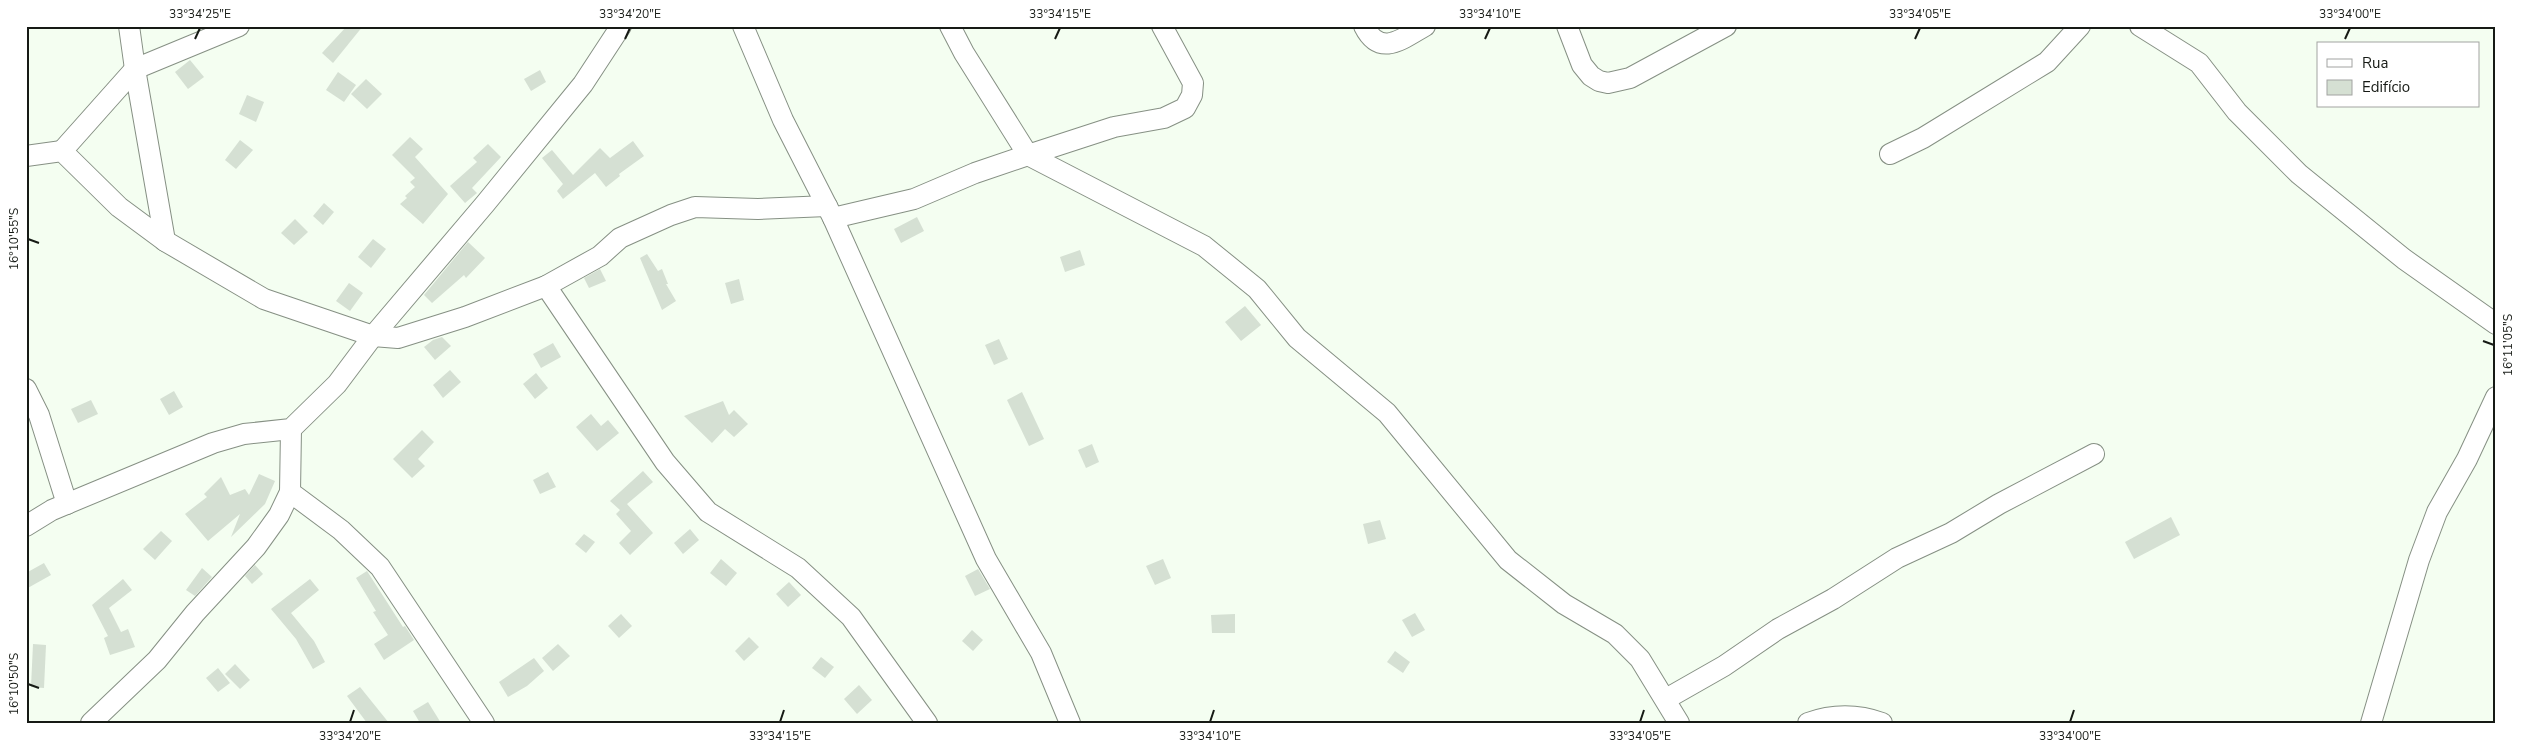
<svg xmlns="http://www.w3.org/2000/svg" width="2522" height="749" viewBox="0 0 2522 749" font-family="'Nunito Sans',sans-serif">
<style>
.building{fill:#d5e0d3}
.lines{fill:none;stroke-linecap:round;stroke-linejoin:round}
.minor-casing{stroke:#869084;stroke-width:22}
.minor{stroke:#fff;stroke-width:20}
.ticks{fill:none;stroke:#161a15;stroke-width:2}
.neatline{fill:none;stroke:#161a15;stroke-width:2}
.ticks-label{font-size:12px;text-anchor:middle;fill:#161a15}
</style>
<rect width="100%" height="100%" fill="#f4fef1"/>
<!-- building -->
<g class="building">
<path d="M347 26H363L333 63 322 53Z"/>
<path d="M190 60 204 77 188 89 175 72Z"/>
<path d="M540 70 546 82 531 91 524 79Z"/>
<path d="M338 72 356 85 344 102 326 90Z"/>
<path d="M366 79 382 94 367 109 351 94Z"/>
<path d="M247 95 264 102 256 122 239 114Z"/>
<path d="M410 137 423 149 415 157 448 194 423 224 400 204 407 198 405 196 415 187 410 182 415 178 392 155Z"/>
<path d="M240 140 253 150 236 169 225 160Z"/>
<path d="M633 141 644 156 619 174 620 176 606 187 595 173 563 199 557 191 563 184 542 158 552 150 573 175 600 148 610 158Z"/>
<path d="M488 144 501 157 472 188 477 193 465 203 450 186 477 162 473 158Z"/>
<path d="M324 203 334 212 323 225 313 216Z"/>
<path d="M917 217 924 231 901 243 894 229Z"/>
<path d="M295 219 308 232 294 245 281 233Z"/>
<path d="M373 239 386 249 371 268 358 257Z"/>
<path d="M468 242 485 258 466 278 464 275 432 303 424 295Z"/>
<path d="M1080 250 1085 265 1065 272 1060 257Z"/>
<path d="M647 254 658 271 662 269 668 284H666L676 301 662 310 640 258Z"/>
<path d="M600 269 606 281 589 288 584 278Z"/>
<path d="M739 279 744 300 731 304 725 283Z"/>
<path d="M349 283 363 293 350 311 336 301Z"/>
<path d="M1245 306 1261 325 1241 341 1225 322Z"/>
<path d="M442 337 451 346 435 360 424 347 433 340Z"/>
<path d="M999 339 1008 359 994 365 985 345Z"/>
<path d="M553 343 561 357 541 368 533 354Z"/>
<path d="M450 370 461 382 443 398 433 385Z"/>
<path d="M536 373 548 388 535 399 523 384Z"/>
<path d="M174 391 183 407 169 415 160 399Z"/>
<path d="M1022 392 1044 439 1029 446 1007 400Z"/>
<path d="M91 400 98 414 78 423 71 409Z"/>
<path d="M723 401 729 415 734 410 748 424 734 437 725 429 712 443 684 416Z"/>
<path d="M591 414 601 426 608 420 619 433 597 451 576 427Z"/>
<path d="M422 430 434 442 418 459 425 466 412 478 393 459Z"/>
<path d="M1092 444 1099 462 1086 468 1078 450Z"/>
<path d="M643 471 653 482 627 504 653 533 630 555 619 543 631 531 616 514 620 510 610 501Z"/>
<path d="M548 472 556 487 540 494 533 480Z"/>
<path d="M259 474 275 481 265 504 231 537 240 514 208 541 185 514 207 497 204 494 221 477 230 495 245 489 249 495Z"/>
<path d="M2171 517 2180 535 2134 559 2125 542Z"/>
<path d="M1380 520 1386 539 1368 544 1363 524Z"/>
<path d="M690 529 699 540 683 554 674 543Z"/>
<path d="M161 531 172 541 155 560 143 549Z"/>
<path d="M584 534 595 542 586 553 575 544Z"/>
<path d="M721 559 737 573 726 586 710 573Z"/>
<path d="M1163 559 1171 578 1155 585 1146 566Z"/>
<path d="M44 563 51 575 26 589V573Z"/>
<path d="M255 565 263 574 252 584 245 576Z"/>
<path d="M202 568 212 577 195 596 186 590Z"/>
<path d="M978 569 990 589 975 596 965 576Z"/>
<path d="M367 571 403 627 405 626 414 640 384 660 374 644 388 635 373 612 376 611 356 578Z"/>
<path d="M123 579 132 590 109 608 121 632 128 629 135 647 110 655 104 638 108 636 92 605Z"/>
<path d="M310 579 319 590 291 613 314 641 325 662 313 669 296 639 271 609Z"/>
<path d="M789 582 801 595 788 607 776 594Z"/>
<path d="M1415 613 1425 630 1412 637 1402 620Z"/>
<path d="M621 614 632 626 619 638 608 626Z"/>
<path d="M1235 614V633H1212L1211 615Z"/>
<path d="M972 630 983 640 973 651 962 641Z"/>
<path d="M749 637 759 647 744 661 735 651Z"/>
<path d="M33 644 46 645 44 688 31 687Z"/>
<path d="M558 644 570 656 553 671 542 658Z"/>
<path d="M1395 651 1410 662 1403 673 1387 662Z"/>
<path d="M821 657 834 667 825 678 812 668Z"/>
<path d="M534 658 544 671 527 686 508 697 499 682Z"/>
<path d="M235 664 250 680 240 689 225 674Z"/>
<path d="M218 668 230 683 218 692 206 678Z"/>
<path d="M859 685 872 700 857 714 844 699Z"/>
<path d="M360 687 389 723H367L347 696Z"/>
<path d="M428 702 441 723H420L413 711Z"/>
</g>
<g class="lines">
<defs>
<g id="minor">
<path d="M129 26 135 69 165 241"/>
<path d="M743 26 783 120 833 218 986 559 1041 653 1070 723"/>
<path d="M950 26 964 53 1028 155 1114 127 1164 118 1185 108 1192 95 1193 83 1162 26"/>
<path d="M1364 26C1380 58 1402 39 1425 26"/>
<path d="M1567 26 1582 65 1591 76 1599 81 1608 83 1630 78 1726 26"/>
<path d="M2140 26 2199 63 2237 112 2299 174 2404 259 2496 324"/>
<path d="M62 151 135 69 239 26"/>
<path d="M1890 154 1923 138 2047 62 2080 26"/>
<path d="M26 156 62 151 119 207 165 241 264 299 373 336 398 338 465 317 546 286 600 256 620 238 671 215 695 207 758 209 827 206"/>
<path d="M833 218 914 199 975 173 1028 155 1204 246 1257 289 1297 338 1387 413 1508 560 1564 604 1615 634 1640 659 1679 723"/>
<path d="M546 286 665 462 708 512 798 568 851 617 927 723"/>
<path d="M26 389 39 415 67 504"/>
<path d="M291 429 290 492 341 530 380 567 484 723"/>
<path d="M26 526 52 510 213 443 244 434 291 429 337 384 373 336 485 204 583 84 621 26"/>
<path d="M1666 699 1724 666 1778 629 1833 599 1897 558 1951 533 1999 504 2094 454"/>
<path d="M91 723 157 660 195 613 256 547 279 515 290 492"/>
<path d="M1808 723C1833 714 1857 714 1882 723"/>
<path d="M2371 723 2419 560 2437 512 2467 459 2496 397"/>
</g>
</defs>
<!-- minor casing -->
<use href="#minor" class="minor-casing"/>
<!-- minor -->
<use href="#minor" class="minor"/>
</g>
<!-- ticks -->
<path class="ticks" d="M195 39 200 28M625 39 630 28M1055 39 1060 28M1485 39 1490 28M1915 39 1920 28M2345 39 2350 28M28 239 39 243M2483 341 2494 345M28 684 39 688M350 722 354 710M780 722 784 710M1210 722 1214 710M1640 722 1644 710M2070 722 2074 710"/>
<!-- border -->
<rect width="2522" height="749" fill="none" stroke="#ffffff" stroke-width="55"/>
<!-- legend -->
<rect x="2317" y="42" width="162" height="65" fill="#ffffff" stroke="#a2a3a1"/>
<rect x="2327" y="59" width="25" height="8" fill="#ffffff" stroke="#a2a3a1"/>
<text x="2362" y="68" font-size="15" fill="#161a15">Rua</text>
<rect x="2327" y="80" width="25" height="15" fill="#d5e0d3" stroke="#a2a3a1"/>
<text x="2362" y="92" font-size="15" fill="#161a15">Edifício</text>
<rect x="28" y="28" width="2466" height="694" class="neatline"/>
<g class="ticks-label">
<text x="200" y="18">33°34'25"E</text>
<text x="630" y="18">33°34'20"E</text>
<text x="1060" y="18">33°34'15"E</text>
<text x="1490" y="18">33°34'10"E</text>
<text x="1920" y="18">33°34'05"E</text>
<text x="2350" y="18">33°34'00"E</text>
<text transform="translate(14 239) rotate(-90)" y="4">16°10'55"S</text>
<text transform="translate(2508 345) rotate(-90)" y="4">16°11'05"S</text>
<text transform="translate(14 684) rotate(-90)" y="4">16°10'50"S</text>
<text x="350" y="740">33°34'20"E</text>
<text x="780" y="740">33°34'15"E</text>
<text x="1210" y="740">33°34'10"E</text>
<text x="1640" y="740">33°34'05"E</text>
<text x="2070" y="740">33°34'00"E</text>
</g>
</svg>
